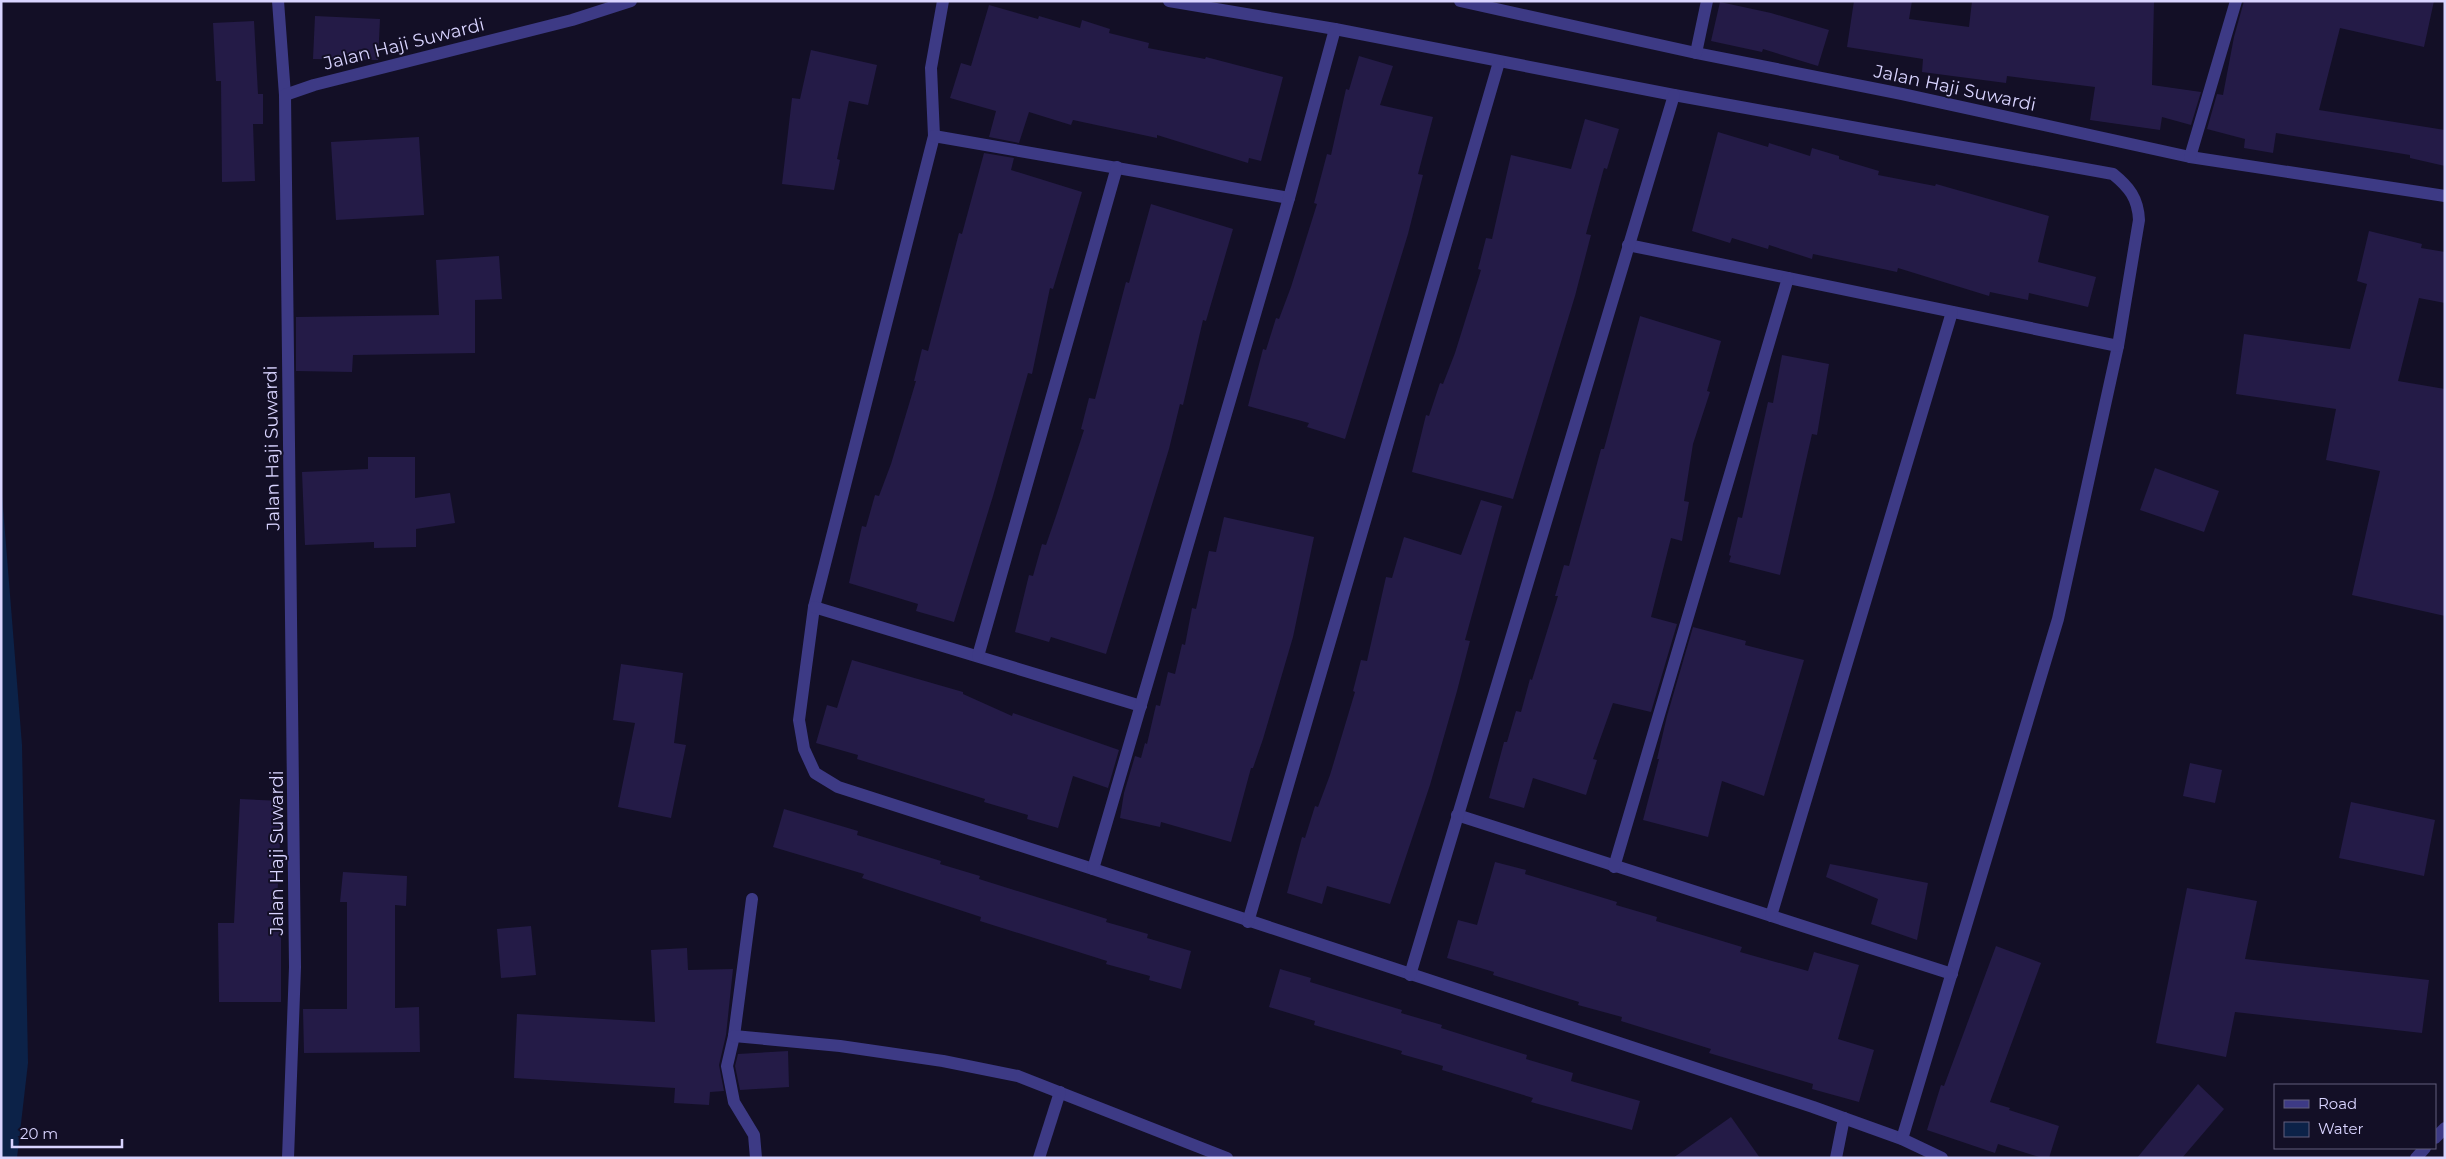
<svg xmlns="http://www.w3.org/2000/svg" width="2446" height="1159" viewBox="0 0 2446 1159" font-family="Montserrat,sans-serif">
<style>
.water{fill:#0c2248}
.building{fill:#241b47}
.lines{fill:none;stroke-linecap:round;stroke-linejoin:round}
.minor{stroke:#3d3a85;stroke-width:12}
.labels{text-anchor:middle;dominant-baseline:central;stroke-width:4;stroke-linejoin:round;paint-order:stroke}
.street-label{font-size:18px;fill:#d9d4ff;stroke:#130f26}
</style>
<rect width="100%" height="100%" fill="#130f26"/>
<!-- water -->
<path class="water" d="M1 482 22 745 28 1063 17 1158H1Z"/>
<!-- building -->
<g class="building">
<path d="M1854 1H1912L1909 19 1969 27 1972 1 2154 2 2152 85 2201 92 2191 125 2162 117 2160 130 2090 120 2095 87 2007 76 2006 83 1922 72 1923 59 1847 47Z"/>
<path d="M2244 1H2434L2424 47 2340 28 2319 110 2445 130V166L2410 158V155L2276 133 2273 153 2244 148 2245 139 2207 129 2217 94 2223 95 2234 37Z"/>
<path d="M1720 2 1771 13 1829 30 1818 66 1763 49 1762 52 1711 41Z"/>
<path d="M989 5 1038 19 1039 16 1080 28 1082 20 1110 29 1109 33 1149 43 1148 48 1205 59 1206 57 1283 77 1261 161 1249 158 1248 163 1157 135V138L1073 120 1071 125 1029 112 1019 143 989 137 996 111 950 98 961 63 971 66Z"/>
<path d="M315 16 380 19 378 60 313 59Z"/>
<path d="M254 21 258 94H263V124H253L255 181 222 182 221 81H216L213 23Z"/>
<path d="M811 50 877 65 868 105 849 101 837 159 840 160 834 190 782 184 792 98 800 99Z"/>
<path d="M1359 56 1393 66 1380 105 1433 117 1418 174 1423 175 1408 234 1345 439 1307 427 1309 423 1248 406 1263 349 1266 350 1276 318 1279 319 1291 287 1317 204 1314 203 1327 154 1331 155 1346 89 1349 90Z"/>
<path d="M1585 119 1619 129 1607 169 1604 168 1586 234 1591 235 1575 296 1513 499 1412 472 1426 415 1429 416 1440 383 1443 384 1455 353 1481 270 1478 269 1486 238 1492 239 1511 155 1571 169Z"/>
<path d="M1718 132 1768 147 1769 143 1810 156 1812 148 1839 156V159L1879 171 1878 175 1935 186 1936 184 2049 216 2038 262 2096 277 2088 307 2029 293 2028 300 1990 292 1989 296 1898 268 1897 272 1813 254 1812 259 1769 245 1768 249 1732 238 1730 243 1692 231Z"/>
<path d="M419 137 424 215 336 220 331 142Z"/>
<path d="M984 153 1014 158 1011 170 1082 192 1053 289 1050 288 1032 374 1028 373 993 496 954 622 916 611 918 604 849 583 862 526 866 527 875 495 879 496 891 464 916 381H914L922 349 928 351 959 233 962 234Z"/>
<path d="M1151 204 1233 229 1206 321 1203 320 1183 405 1180 404 1169 449 1106 654 1051 637 1049 642 1015 632 1029 575 1033 576 1042 544 1046 545 1057 513 1084 430 1081 429 1089 398 1095 399 1126 282 1129 283Z"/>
<path d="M2369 231 2422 244 2421 248 2445 252V303L2419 298 2398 381 2445 389V616L2352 595 2380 471 2326 460 2336 409 2236 394 2244 334 2350 349 2367 284 2357 281Z"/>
<path d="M499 256 502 299 475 300V353L353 355 352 372 296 371V317L439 315 436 260Z"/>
<path d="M1640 316 1721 341 1707 391 1710 392 1693 444 1684 501 1689 502 1682 541 1671 538 1651 617 1677 624 1651 712 1613 703 1593 759 1597 760 1586 795 1533 778 1524 808 1489 798 1504 742H1507L1516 711 1521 712 1530 679 1532 680 1558 596H1555L1564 565 1569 566 1601 449H1604Z"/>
<path d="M1782 355 1829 364 1817 435 1812 434 1780 575 1729 562 1731 556 1729 555 1738 517 1742 518 1768 402 1773 403Z"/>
<path d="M368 457H415V498L450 493 455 523 416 529V547L374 548V542L305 545 302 472 368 469Z"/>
<path d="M2155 468 2219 491 2204 532 2140 510Z"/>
<path d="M1481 500 1502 506 1465 640 1470 641 1457 691 1430 785 1390 904 1327 886 1322 904 1287 893 1302 837 1305 838 1315 806 1318 807 1330 775 1355 692 1353 691 1361 660 1367 661 1386 577 1392 578 1404 537 1461 555Z"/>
<path d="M1224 517 1314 537 1293 637 1263 739 1253 768H1251L1231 842 1161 822 1160 827 1120 818 1124 793 1135 756 1141 758 1145 743 1147 744 1156 705 1160 706 1168 672 1175 674 1182 644 1185 645 1192 608 1196 609 1209 551 1216 552Z"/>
<path d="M1693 627 1746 641 1745 645 1804 660 1764 796 1722 781 1708 837 1643 820 1659 759H1657L1667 716Z"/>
<path d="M852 660 963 692V694L1012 716 1013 713 1119 750 1108 788 1073 776 1058 828 1027 819 1028 815 984 802 985 799 857 759 858 755 816 743 827 705 837 708Z"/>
<path d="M621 664 683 673 674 743 686 745 671 818 618 807 635 723 613 720Z"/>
<path d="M2190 763 2222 770 2215 803 2183 796Z"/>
<path d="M240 799 282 801 276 923H281V1002H219L218 923H234Z"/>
<path d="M2351 802 2435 820 2424 876 2339 858Z"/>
<path d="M784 809 858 831 857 835 941 861 940 864 980 876 979 879 1107 919 1106 922 1148 934 1147 938 1191 951 1181 989 1149 980 1150 976 1106 964 1107 961 980 921 981 917 862 878 864 874 773 847Z"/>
<path d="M1495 862 1526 870 1525 874 1617 902 1616 905 1657 917 1656 921 1742 947 1740 952 1808 971 1814 952 1859 965 1838 1039 1874 1050 1859 1102 1812 1089 1813 1084 1709 1053 1711 1049 1621 1021 1622 1017 1578 1005 1579 1002 1493 975 1494 972 1447 958 1458 920 1477 925Z"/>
<path d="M1830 864 1928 883 1917 940 1871 924 1878 899 1826 877Z"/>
<path d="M343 872 407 876 406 906 395 905V1008L419 1007 420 1052 304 1053 303 1009H347V902H340Z"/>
<path d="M2187 888 2257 901 2245 959 2429 980 2422 1033 2235 1012 2226 1057 2156 1043Z"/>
<path d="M531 926 536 975 501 978 497 929Z"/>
<path d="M1996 946 2041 963 1990 1102 2010 1108 2009 1110 2059 1126 2049 1158H2042L1998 1144 1995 1153 1927 1130 1941 1085 1944 1086Z"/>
<path d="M687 948 688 970 733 969 726 1035 719 1065 724 1091 710 1092 709 1105 674 1103 675 1088 514 1078 517 1014 655 1022 651 950Z"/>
<path d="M1280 969 1311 978 1310 982 1402 1010 1401 1013 1442 1025 1441 1028 1527 1055 1526 1059 1573 1073 1571 1081 1640 1101 1632 1130 1531 1102 1533 1098 1442 1070 1443 1066 1401 1054 1402 1051 1314 1025 1315 1021 1269 1007Z"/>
<path d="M788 1051 789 1087 740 1090 735 1066 738 1054Z"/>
<path d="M2198 1084 2224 1109 2182 1158H2137Z"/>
<path d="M1731 1117 1760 1158H1673Z"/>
</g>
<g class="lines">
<!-- minor -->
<g class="minor">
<path d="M278 1 285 95"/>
<path d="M943 1 931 68 934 136 814 607 799 720 804 749 815 773 838 787 1093 869 1813 1107 1902 1139 1942 1158"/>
<path d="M1169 1 1335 29 1674 95 2113 174C2129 187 2138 198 2139 220L2118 346 2058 619 1902 1139"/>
<path d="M1460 1 1696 53 1902 94 2190 157 2445 196"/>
<path d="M1696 53 1707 1"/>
<path d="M934 136 1289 198"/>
<path d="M2190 157 2236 1"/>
<path d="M1628 245 2118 346"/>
<path d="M814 607 1141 706"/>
<path d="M978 656 1117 167"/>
<path d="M1457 815 1952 974"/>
<path d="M1614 867 1788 278"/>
<path d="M1093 869 1289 198 1335 29"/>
<path d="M752 899 734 1036 727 1066 734 1102 754 1135 756 1158"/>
<path d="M1771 916 1952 312"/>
<path d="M1248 922 1499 62"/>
<path d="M1410 975 1674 95"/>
<path d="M734 1036 840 1046 943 1061 1018 1076 1227 1158"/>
<path d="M2435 1138 2445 1128"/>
<path d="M288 1158 295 967 285 95 314 85 572 20 631 1"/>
<path d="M1039 1158 1060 1092"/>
<path d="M1836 1158 1844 1118"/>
<path d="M2416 1158 2425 1148"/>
</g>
</g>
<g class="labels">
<!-- street labels -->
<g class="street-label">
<text transform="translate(404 44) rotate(-14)">Jalan Haji Suwardi</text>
<text transform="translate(1955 88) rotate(12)">Jalan Haji Suwardi</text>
<text transform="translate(272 448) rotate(-91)">Jalan Haji Suwardi</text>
<text transform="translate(277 853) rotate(-90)">Jalan Haji Suwardi</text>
</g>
</g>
<!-- border -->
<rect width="2446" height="1159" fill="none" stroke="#d9d4ff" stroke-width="5"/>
<!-- legend -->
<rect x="2274" y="1084" width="162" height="65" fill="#130f26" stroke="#625e7d"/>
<rect x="2284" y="1100" width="25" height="8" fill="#3d3a85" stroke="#625e7d"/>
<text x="2318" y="1109" font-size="15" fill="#d9d4ff">Road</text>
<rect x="2284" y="1122" width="25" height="15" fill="#0c2248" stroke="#625e7d"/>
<text x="2318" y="1134" font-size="15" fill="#d9d4ff">Water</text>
<!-- scale -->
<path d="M12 1139v8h110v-8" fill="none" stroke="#d9d4ff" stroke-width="2.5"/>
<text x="20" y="1139" font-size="15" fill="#d9d4ff" stroke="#130f26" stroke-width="4" paint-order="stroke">20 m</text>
</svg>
